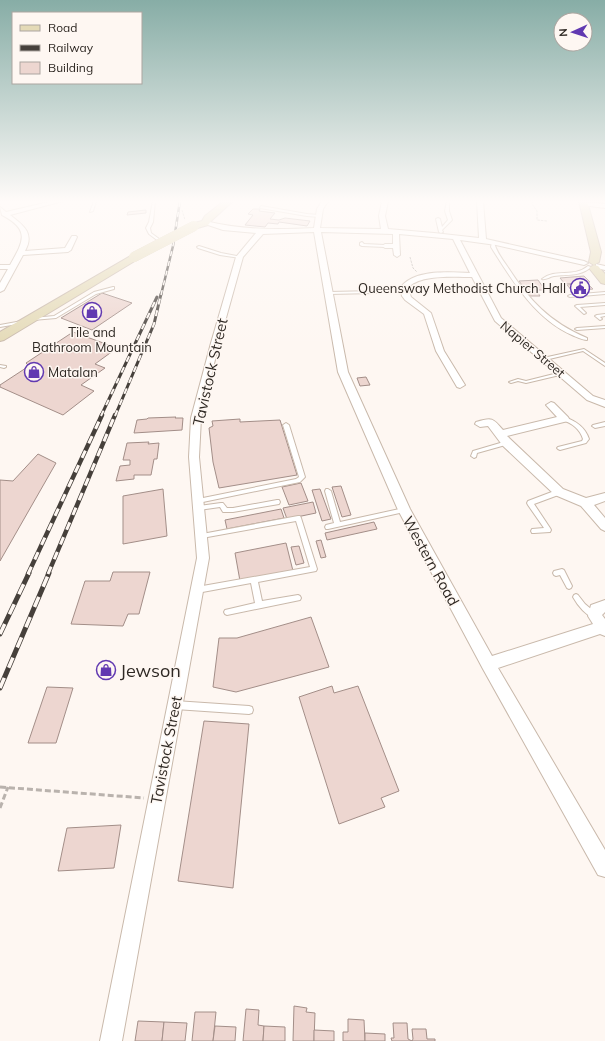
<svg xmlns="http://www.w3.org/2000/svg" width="605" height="1041" viewBox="0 0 605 1041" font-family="Mulish,sans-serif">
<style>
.building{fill:#edd6d0;stroke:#a38e88}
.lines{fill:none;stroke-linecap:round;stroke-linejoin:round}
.lane-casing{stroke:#c9b9ab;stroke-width:2}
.street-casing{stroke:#c9b9ab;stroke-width:2}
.secondary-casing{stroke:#c9b9ab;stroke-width:2}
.path-far1{stroke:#b9b2ad;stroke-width:1;stroke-dasharray:2.5 1;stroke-linecap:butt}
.path{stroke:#b9b2ad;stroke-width:3;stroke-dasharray:6 3;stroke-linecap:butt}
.lane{fill:#fff;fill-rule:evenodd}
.street{fill:#fff;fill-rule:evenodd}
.secondary{fill:#e4dab7;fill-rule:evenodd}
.rail-far3-casing{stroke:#46403b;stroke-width:2.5}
.rail-far2-casing{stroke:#46403b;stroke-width:3}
.rail-far1-casing{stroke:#46403b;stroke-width:4.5}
.rail-casing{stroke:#46403b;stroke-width:5}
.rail-far3{stroke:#fef7f2;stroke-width:1.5;stroke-dasharray:5;stroke-linecap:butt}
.rail-far2{stroke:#fef7f2;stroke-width:2;stroke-dasharray:6;stroke-linecap:butt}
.rail-far1{stroke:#fef7f2;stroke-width:3;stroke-dasharray:8;stroke-linecap:butt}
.rail{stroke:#fef7f2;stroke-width:3.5;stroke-dasharray:11;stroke-linecap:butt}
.secondary-bridge-casing{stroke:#c9b9ab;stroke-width:10;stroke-linecap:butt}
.secondary-bridge{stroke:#e4dab7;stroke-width:10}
.labels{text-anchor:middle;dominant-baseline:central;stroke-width:3;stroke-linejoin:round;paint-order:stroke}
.far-poi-label{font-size:13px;fill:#2f2924;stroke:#fef7f2;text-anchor:end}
.far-street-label{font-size:13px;fill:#2f2924;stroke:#fef7f2}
.street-label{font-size:15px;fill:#2f2924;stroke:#fef7f2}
.near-poi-label{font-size:18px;fill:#2f2924;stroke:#fef7f2;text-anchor:start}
</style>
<rect width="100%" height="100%" fill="#fef7f2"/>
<!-- building -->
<g class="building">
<path d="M253 209H260L259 211 275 213 270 219 279 220 285 218 310 221 307 226 279 222 278 224 268 223 265 227 245 225 253 215 248 214Z"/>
<path d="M146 210V213L127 215 128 212Z"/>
<path d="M584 276 590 282 565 284 560 278Z"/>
<path d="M538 280 545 290H536L540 296H530L519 281Z"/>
<path d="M575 284 577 286 589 285 593 289 578 291 580 292 574 293 567 285Z"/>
<path d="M102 293 132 303 92 330 61 318Z"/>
<path d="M73 332 117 348 95 364 105 368 81 385 94 391 63 415 0 387V385L29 366 26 363Z"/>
<path d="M366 377 370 385 360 386 357 378Z"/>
<path d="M176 417 175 418H183L182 430 134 433 137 420 147 419 148 418Z"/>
<path d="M240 419V422L280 420 297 475 219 488 213 462 209 428 213 426 212 421Z"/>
<path d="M149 442 148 444 159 443 157 459H154L151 475H134V479L116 481 120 466 130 465V460H123L127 443Z"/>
<path d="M38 454 56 463 0 561V480L13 481Z"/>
<path d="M301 483 308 501 289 505 282 487Z"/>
<path d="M341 486 351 515 342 517 332 487Z"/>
<path d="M163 489 167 536 123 544V496Z"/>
<path d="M320 489 331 519 322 521 312 490Z"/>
<path d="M313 502 316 513 287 519 283 508Z"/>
<path d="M281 509 284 518 227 529 225 520Z"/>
<path d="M374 522 377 529 327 540 325 533Z"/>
<path d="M321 540 326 557 321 558 316 541Z"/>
<path d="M286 543 293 571 240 581 235 553Z"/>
<path d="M299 546 304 563 296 565 291 547Z"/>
<path d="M113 572H150L139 614H128L123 626 71 624 85 581H110Z"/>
<path d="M311 617 329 667 236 692 213 687 219 638H237Z"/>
<path d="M332 686 334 693 358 686 399 791 381 798 385 807 339 824 299 697Z"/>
<path d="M47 687 73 688 56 743H28Z"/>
<path d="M204 721 249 724 233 888 178 881Z"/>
<path d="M121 825 114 868 58 871 67 828Z"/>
<path d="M294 1006 307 1008 306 1012 315 1013 314 1041H293Z"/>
<path d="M246 1009 259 1010 258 1025 264 1026 263 1041H243Z"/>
<path d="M195 1012H216L213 1041H192Z"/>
<path d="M348 1019 364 1020 365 1041H343V1032H348Z"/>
<path d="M138 1021 164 1022 162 1041H135Z"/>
<path d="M164 1022 187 1023 185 1041H162Z"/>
<path d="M393 1023H407L408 1039 412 1041H392L391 1038H394Z"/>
<path d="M215 1026 236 1027 235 1041H213Z"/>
<path d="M264 1026 285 1027V1041H263Z"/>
<path d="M412 1029H426L427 1039H435V1041H412L413 1039Z"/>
<path d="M314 1030 334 1031V1041H314Z"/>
<path d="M365 1033 385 1034V1041H365Z"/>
</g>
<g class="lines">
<defs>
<g id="lane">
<path d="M94 201H96L93 211 90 212Z"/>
<path d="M153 201H155L153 222 150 228 151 233 162 241 163 242 161 243 149 234 146 228 149 222Z"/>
<path d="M447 201H449V211L452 220 442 230 443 232 441 233 439 232 436 219 438 218 440 219 442 227 448 220 445 211Z"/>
<path d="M261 206 307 214 319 215 321 216 319 217 307 216 260 208Z"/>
<path d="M362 242 364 244 385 245 387 246 385 247 362 246 360 245V243Z"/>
<path d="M492 242H494C496 251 502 259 507 266 529 300 549 322 587 338V340C582 340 577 337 572 335 535 319 512 280 491 247Z"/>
<path d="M199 246 221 253 242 257 240 258 220 255 198 248 197 247Z"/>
<path d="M588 266 591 267C580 277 567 274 554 276 549 277 546 280 542 279 556 268 574 278 588 266Z"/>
<path d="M113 287H114V289L96 294 56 318 33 320 31 319 33 318 54 316 94 292Z"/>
<path d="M376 291V293H375L329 294 327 293 329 292Z"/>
<path d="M605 292V294L570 297 568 296 570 295Z"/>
<path d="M605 303V305L580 307 586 313 584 314 575 306 577 305Z"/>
<path d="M605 314V316L600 317 602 319 600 320 595 316 597 315Z"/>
<path d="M22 321H23V323L0 327V325Z"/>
<path d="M605 326V328L577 330 575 329 577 328Z"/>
<path d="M584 349 605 363V366L583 351 545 360 543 359V358Z"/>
<path d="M0 365 6 366V367L4 368 0 367Z"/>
<path d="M562 372 564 373V374L526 383 518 381 511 383 509 382 518 379 526 381Z"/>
<path d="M564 417C576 421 585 427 589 439L586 443 560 450 558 449 557 448 558 447 582 441 583 439C580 429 572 423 562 420V418Z"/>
<path d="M605 422V426L595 428 592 426 593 425Z"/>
<path d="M286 423 289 425 305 477 300 482 198 503H196L195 501 196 499H198L296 479 299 477 283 425Z"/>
<path d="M507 441 510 443 509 444 477 453 476 457 474 458 471 456 473 451Z"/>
<path d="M326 489H328L331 491 340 522 404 508 407 510 404 512 328 529H326L325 527 326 525 334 523 325 491Z"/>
<path d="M557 490H559L562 492 561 494 534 504 550 528 551 530 550 532 534 533H532L531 531 532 529 544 528 528 505 527 503 528 501Z"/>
<path d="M277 500H279L280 502 279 504 233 512H223L220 507 199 510 196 508 199 506 221 503H223L227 508H233Z"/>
<path d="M298 516H300L301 518 317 569 316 571 258 582 262 601 298 595 300 596 301 598 300 600 227 615 225 614 224 612 225 610 255 603 251 583 197 593 195 592 194 590 195 588 197 587 310 567 296 521 202 538H200L199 536 200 534H202Z"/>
<path d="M562 569 564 570 572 586 571 588 569 589 567 588 560 575 556 576 554 575 553 573 554 571Z"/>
<path d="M576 594 578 595 585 604 597 614 598 616 597 618 595 619C586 615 578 606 573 597L574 595Z"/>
<path d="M175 701 249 706 252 707 253 710 252 713 249 714 175 709 172 708 171 705 172 702Z"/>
</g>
<g id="street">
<path d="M53 201H63L10 215C23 225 35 233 25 251L65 248 72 236H76L77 237 71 250 68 252 23 255 4 290 0 292V283L8 269H0V265H10C23 242 31 230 2 215L0 207 6 212Z"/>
<path d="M322 201H328L323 209 320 228 381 229 379 216 382 201H388L385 216 388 229 434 233 479 238 477 201H483L486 239 584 261 588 263 584 265 496 245 460 240 501 318 593 396 605 400V407L587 400 495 321 472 277C456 277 419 274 408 288L411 297 431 313 444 351 465 385 460 388 457 387 436 351 424 314 405 300 402 296 400 288C414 269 448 272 470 273L453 239 399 234 400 255 397 257 394 255 393 248H385L382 246 385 244H393V234L321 232 348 372 410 509 492 656 593 624 588 616 591 605 605 600V612L602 615 605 619V636L600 634 498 668 605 850V877L598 875 483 669 398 510 338 372 314 232 263 234 243 257 219 343 201 418 199 457 209 558 122 1041H100L197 558 189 457 191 418 211 343 236 257 256 233 223 230 202 223 205 221C242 230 277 230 314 228L317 209Z"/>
<path d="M584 202 605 204V208L582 205 581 204Z"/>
<path d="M596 264 605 266V270L596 268Z"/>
<path d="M551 402 554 403 568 417 569 419 568 421 507 436 563 489 586 498 605 493V501L594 505 605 518V531L601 529 581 506 555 495 503 446 488 426 480 427 475 424 476 422C492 417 493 418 503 430L557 417 546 405Z"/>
</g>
<g id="secondary">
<path d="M224 201H233L212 220 208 225 194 229 191 228 189 226 191 224 202 221 205 216Z"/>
<path d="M579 201H587L601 252 599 262 594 265 598 266 605 274V284L601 283 589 268 594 265 589 262 591 252Z"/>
<path d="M134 254 139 257 138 259 4 340 0 341V332Z"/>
</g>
</defs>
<!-- lane casing -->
<use href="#lane" class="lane-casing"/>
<!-- street casing -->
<use href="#street" class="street-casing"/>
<!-- secondary casing -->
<use href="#secondary" class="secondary-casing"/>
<!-- path-far1 -->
<g class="path-far1">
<path d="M532 201V204L537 211V220L547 221"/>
<path d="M182 210 185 220"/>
<path d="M410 257 413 268 417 272"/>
</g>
<!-- path -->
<g class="path">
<path d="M0 787 144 798"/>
<path d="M0 808 8 787"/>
</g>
<!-- lane -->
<use href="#lane" class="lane"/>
<!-- street -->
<use href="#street" class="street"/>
<!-- secondary -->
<use href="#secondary" class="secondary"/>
<defs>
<path id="rail-far3" d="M161 295 173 246 180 201"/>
<g id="rail-far2">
<path d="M101 416 157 297"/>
<path d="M115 416 154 324 161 294"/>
</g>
<g id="rail-far1">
<path d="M28 574 102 415"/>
<path d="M48 574 115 415"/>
</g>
<g id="rail">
<path d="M0 634 29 573"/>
<path d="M0 688 49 573"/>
</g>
</defs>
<!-- rail-far3 casing -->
<use href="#rail-far3" class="rail-far3-casing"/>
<!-- rail-far2 casing -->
<use href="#rail-far2" class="rail-far2-casing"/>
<!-- rail-far1 casing -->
<use href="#rail-far1" class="rail-far1-casing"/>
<!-- rail casing -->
<use href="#rail" class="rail-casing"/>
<!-- rail-far3 -->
<use href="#rail-far3" class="rail-far3"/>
<!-- rail-far2 -->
<use href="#rail-far2" class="rail-far2"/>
<!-- rail-far1 -->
<use href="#rail-far1" class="rail-far1"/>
<!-- rail -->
<use href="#rail" class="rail"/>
<defs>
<path id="secondary-bridge" d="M134 257 194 226"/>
</defs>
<!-- secondary-bridge casing -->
<use href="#secondary-bridge" class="secondary-bridge-casing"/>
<!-- secondary-bridge -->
<use href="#secondary-bridge" class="secondary-bridge"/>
</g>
<!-- sky -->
<linearGradient id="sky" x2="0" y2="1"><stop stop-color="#87ada6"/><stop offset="0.58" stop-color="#fffbf9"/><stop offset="1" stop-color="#fffbf9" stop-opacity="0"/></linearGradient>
<rect width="605" height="347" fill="url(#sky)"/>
<!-- icons -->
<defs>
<symbol id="civic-ring" viewBox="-11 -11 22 22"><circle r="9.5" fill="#fef7f2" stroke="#6139b1" stroke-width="1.5"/><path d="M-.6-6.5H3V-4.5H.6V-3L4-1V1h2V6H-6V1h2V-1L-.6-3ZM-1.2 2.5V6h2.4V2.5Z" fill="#6139b1"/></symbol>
<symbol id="shop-ring" viewBox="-11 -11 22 22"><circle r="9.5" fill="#fef7f2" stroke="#6139b1" stroke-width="1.5"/><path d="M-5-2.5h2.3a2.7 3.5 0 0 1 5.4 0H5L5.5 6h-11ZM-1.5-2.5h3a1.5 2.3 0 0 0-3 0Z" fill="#6139b1"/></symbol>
</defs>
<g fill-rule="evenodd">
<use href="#civic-ring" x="569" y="277" width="22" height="22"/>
<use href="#shop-ring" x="81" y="301" width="22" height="22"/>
<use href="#shop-ring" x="23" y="361" width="22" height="22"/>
<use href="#shop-ring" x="95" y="659" width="22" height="22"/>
</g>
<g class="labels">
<!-- far-poi labels -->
<g class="far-poi-label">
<text x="566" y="288">Queensway Methodist Church Hall</text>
<text x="92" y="332" text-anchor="middle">Tile and<tspan x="92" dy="15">Bathroom Mountain</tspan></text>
<text x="48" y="372" text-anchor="start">Matalan</text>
</g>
<!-- far-street labels -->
<g class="far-street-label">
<text transform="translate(533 349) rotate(40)">Napier Street</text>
</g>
<!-- street labels -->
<g class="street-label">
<text transform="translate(210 372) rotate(-77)">Tavistock Street</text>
<text transform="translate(431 561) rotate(61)">Western Road</text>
<text transform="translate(166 750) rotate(-79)">Tavistock Street</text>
</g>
<!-- near-poi labels -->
<g class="near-poi-label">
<text x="120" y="670">Jewson</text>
</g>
</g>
<!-- legend -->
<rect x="12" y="12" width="130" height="72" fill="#fef7f2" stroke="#aba5a0"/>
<rect x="20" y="25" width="20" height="6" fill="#e4dab7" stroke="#aba5a0"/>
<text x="48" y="32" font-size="12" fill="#2f2924">Road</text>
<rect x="20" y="45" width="20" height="6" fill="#46403b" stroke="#aba5a0"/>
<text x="48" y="52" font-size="12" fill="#2f2924">Railway</text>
<rect x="20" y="62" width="20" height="12" fill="#edd6d0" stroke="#aba5a0"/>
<text x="48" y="72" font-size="12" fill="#2f2924">Building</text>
<!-- north arrow -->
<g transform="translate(573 32) rotate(267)"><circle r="19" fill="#fef7f2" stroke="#aba5a0"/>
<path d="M0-3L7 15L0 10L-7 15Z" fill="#6139b1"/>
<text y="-6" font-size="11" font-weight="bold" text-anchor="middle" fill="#2f2924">N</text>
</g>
</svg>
